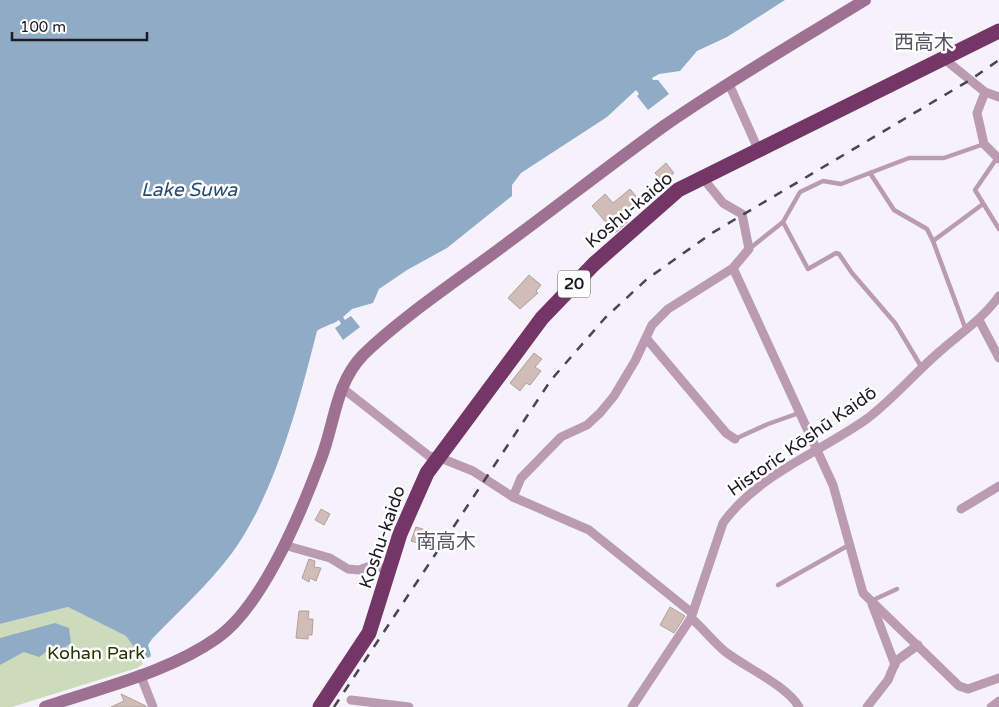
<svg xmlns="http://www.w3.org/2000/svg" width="999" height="707" viewBox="0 0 999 707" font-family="'Varela Round','Noto Sans JP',sans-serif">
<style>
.green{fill:#ccdbb9}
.water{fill:#90abc6}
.building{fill:#d0bdb7;stroke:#b3a09b}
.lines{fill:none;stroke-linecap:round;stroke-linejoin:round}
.lane{stroke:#bb9bb2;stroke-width:4.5}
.street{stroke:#bb9bb2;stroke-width:9}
.secondary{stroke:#9e7092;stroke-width:12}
.highway{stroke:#743667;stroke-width:15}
.rail{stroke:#48464e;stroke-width:2.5;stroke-dasharray:9 9;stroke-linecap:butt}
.labels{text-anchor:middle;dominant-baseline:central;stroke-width:5;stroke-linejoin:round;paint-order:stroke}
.shield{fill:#fff;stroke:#615f64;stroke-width:1}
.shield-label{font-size:16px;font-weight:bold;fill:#1d1b22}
.street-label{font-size:18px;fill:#1d1b22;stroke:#fff}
.park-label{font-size:18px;fill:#243500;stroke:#fff}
.water-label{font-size:19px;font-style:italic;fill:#234d73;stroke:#fff}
.quarter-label{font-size:20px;fill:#585362;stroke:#fff}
</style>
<rect width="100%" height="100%" fill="#f5f2fc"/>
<!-- green -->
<path class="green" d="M68 607 126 636 135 645 143 664 137 668 12 707H0V665L24 652 59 653 71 643 0 638V624Z"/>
<!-- water -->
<g class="water">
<path d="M0 0H785L727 37 697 51 680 71 659 74 652 78 653 80H658L669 94 648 110 637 96 639 94 636 90 607 117 521 173 512 185V196L447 248 407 270 379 289 373 303 352 309 343 317 345 320 351 316 360 327 343 340 335 328 341 324 339 320C332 325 323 326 317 331 299 402 275 494 232 553 208 585 179 611 152 639L148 645 151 655 150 657 143 659 126 636 68 607 0 624Z"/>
<path d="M55 623 69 628 71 643 59 653 46 652 39 657 24 652 0 665V638Z"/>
</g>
<!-- building -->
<g class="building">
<path d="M666 163 674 173 663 182 655 173Z"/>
<path d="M630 189 641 202 627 214 631 219 615 233 592 206 605 194 613 203Z"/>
<path d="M529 275 541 285 536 291 538 293 520 309 508 298Z"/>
<path d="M534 353 542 359 535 367 541 371 530 385 526 383 520 391 510 383Z"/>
<path d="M321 509 330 514 324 525 315 520Z"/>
<path d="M416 527 429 531 424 545 411 541Z"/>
<path d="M309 559 315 561 314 567 321 568 316 581 310 578 309 582 302 578Z"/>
<path d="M670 607 685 616 674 633 660 625Z"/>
<path d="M299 611H309L308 619H313L312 635H308V639L296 638Z"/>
<path d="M121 694 146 706V707H111L124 701Z"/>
</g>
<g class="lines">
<!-- lane -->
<g class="lane">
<path d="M997 158 975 190 999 229"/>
<path d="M870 173 894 210 927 229 933 241"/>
<path d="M783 222 808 269 836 253 839 254 852 273 895 323 922 368"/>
<path d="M749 249 783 222 800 192 823 181 841 184 909 158H944L984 144"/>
<path d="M966 330 933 241 983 204"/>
<path d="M735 439 768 424 799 413"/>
<path d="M778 585 849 545"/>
<path d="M871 601 897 589"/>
</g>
<!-- street -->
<g class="street">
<path d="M943 58 985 92 977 113 984 144 999 159"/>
<path d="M729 84 758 149"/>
<path d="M985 92 999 97"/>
<path d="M733 268 833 485 863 593 959 686 968 689 999 678"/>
<path d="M979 320 999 358"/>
<path d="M646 338 726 433 735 439"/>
<path d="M341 387 429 456 438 457 473 471 513 497 589 530 692 613"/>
<path d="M513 497 521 478 561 437 587 425 600 413 614 396 635 361 652 325 668 309 733 268 749 249 742 214 723 203 702 177"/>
<path d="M961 509 999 486"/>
<path d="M284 545 330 558 348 569 359 570 370 566 389 569"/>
<path d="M872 604 895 665"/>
<path d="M691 618C703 628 716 645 727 653 747 668 787 686 799 707"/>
<path d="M140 674 153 707"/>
<path d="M351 700 409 707"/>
<path d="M632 707 691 618 723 523C758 474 821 452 868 418 893 399 914 374 938 353 959 334 982 320 999 296"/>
<path d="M867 707 888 680 896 661 918 645"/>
<path d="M991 707 999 701"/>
</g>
<!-- secondary -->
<path class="secondary" d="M45 707C103 687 167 673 217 638 263 606 302 510 321 459 335 423 335 384 363 355 403 316 461 278 506 244 559 205 611 164 664 126 729 81 798 41 865 0"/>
<!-- highway -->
<path class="highway" d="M320 707 369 633 400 534 427 473 542 318 594 264 678 190 999 31"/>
<!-- rail -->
<path class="rail" d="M334 707 551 380 605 318 647 279 712 233 970 80 999 60"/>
</g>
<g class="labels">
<!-- shield labels -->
<rect class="shield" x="558" y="270.5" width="32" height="27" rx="4"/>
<g class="shield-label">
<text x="574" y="284">20</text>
</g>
<!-- street labels -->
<g class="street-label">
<text transform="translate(629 210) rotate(-40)">Koshu-kaido</text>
<text transform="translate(802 441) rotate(-35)">Historic Kōshū Kaidō</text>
<text transform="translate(382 537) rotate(-71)">Koshu-kaido</text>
</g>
<!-- park labels -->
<g class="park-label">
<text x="96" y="653">Kohan Park</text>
</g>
<!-- water labels -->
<g class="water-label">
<text x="189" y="190">Lake Suwa</text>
</g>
<!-- quarter labels -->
<g class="quarter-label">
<text x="924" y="43">西高木</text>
<text x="446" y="542">南高木</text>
</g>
</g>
<!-- scale -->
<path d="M12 32v8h135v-8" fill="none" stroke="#1d1b22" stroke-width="2.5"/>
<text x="20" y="32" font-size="15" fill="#1d1b22" stroke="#ffffff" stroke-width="4" paint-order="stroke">100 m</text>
</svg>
